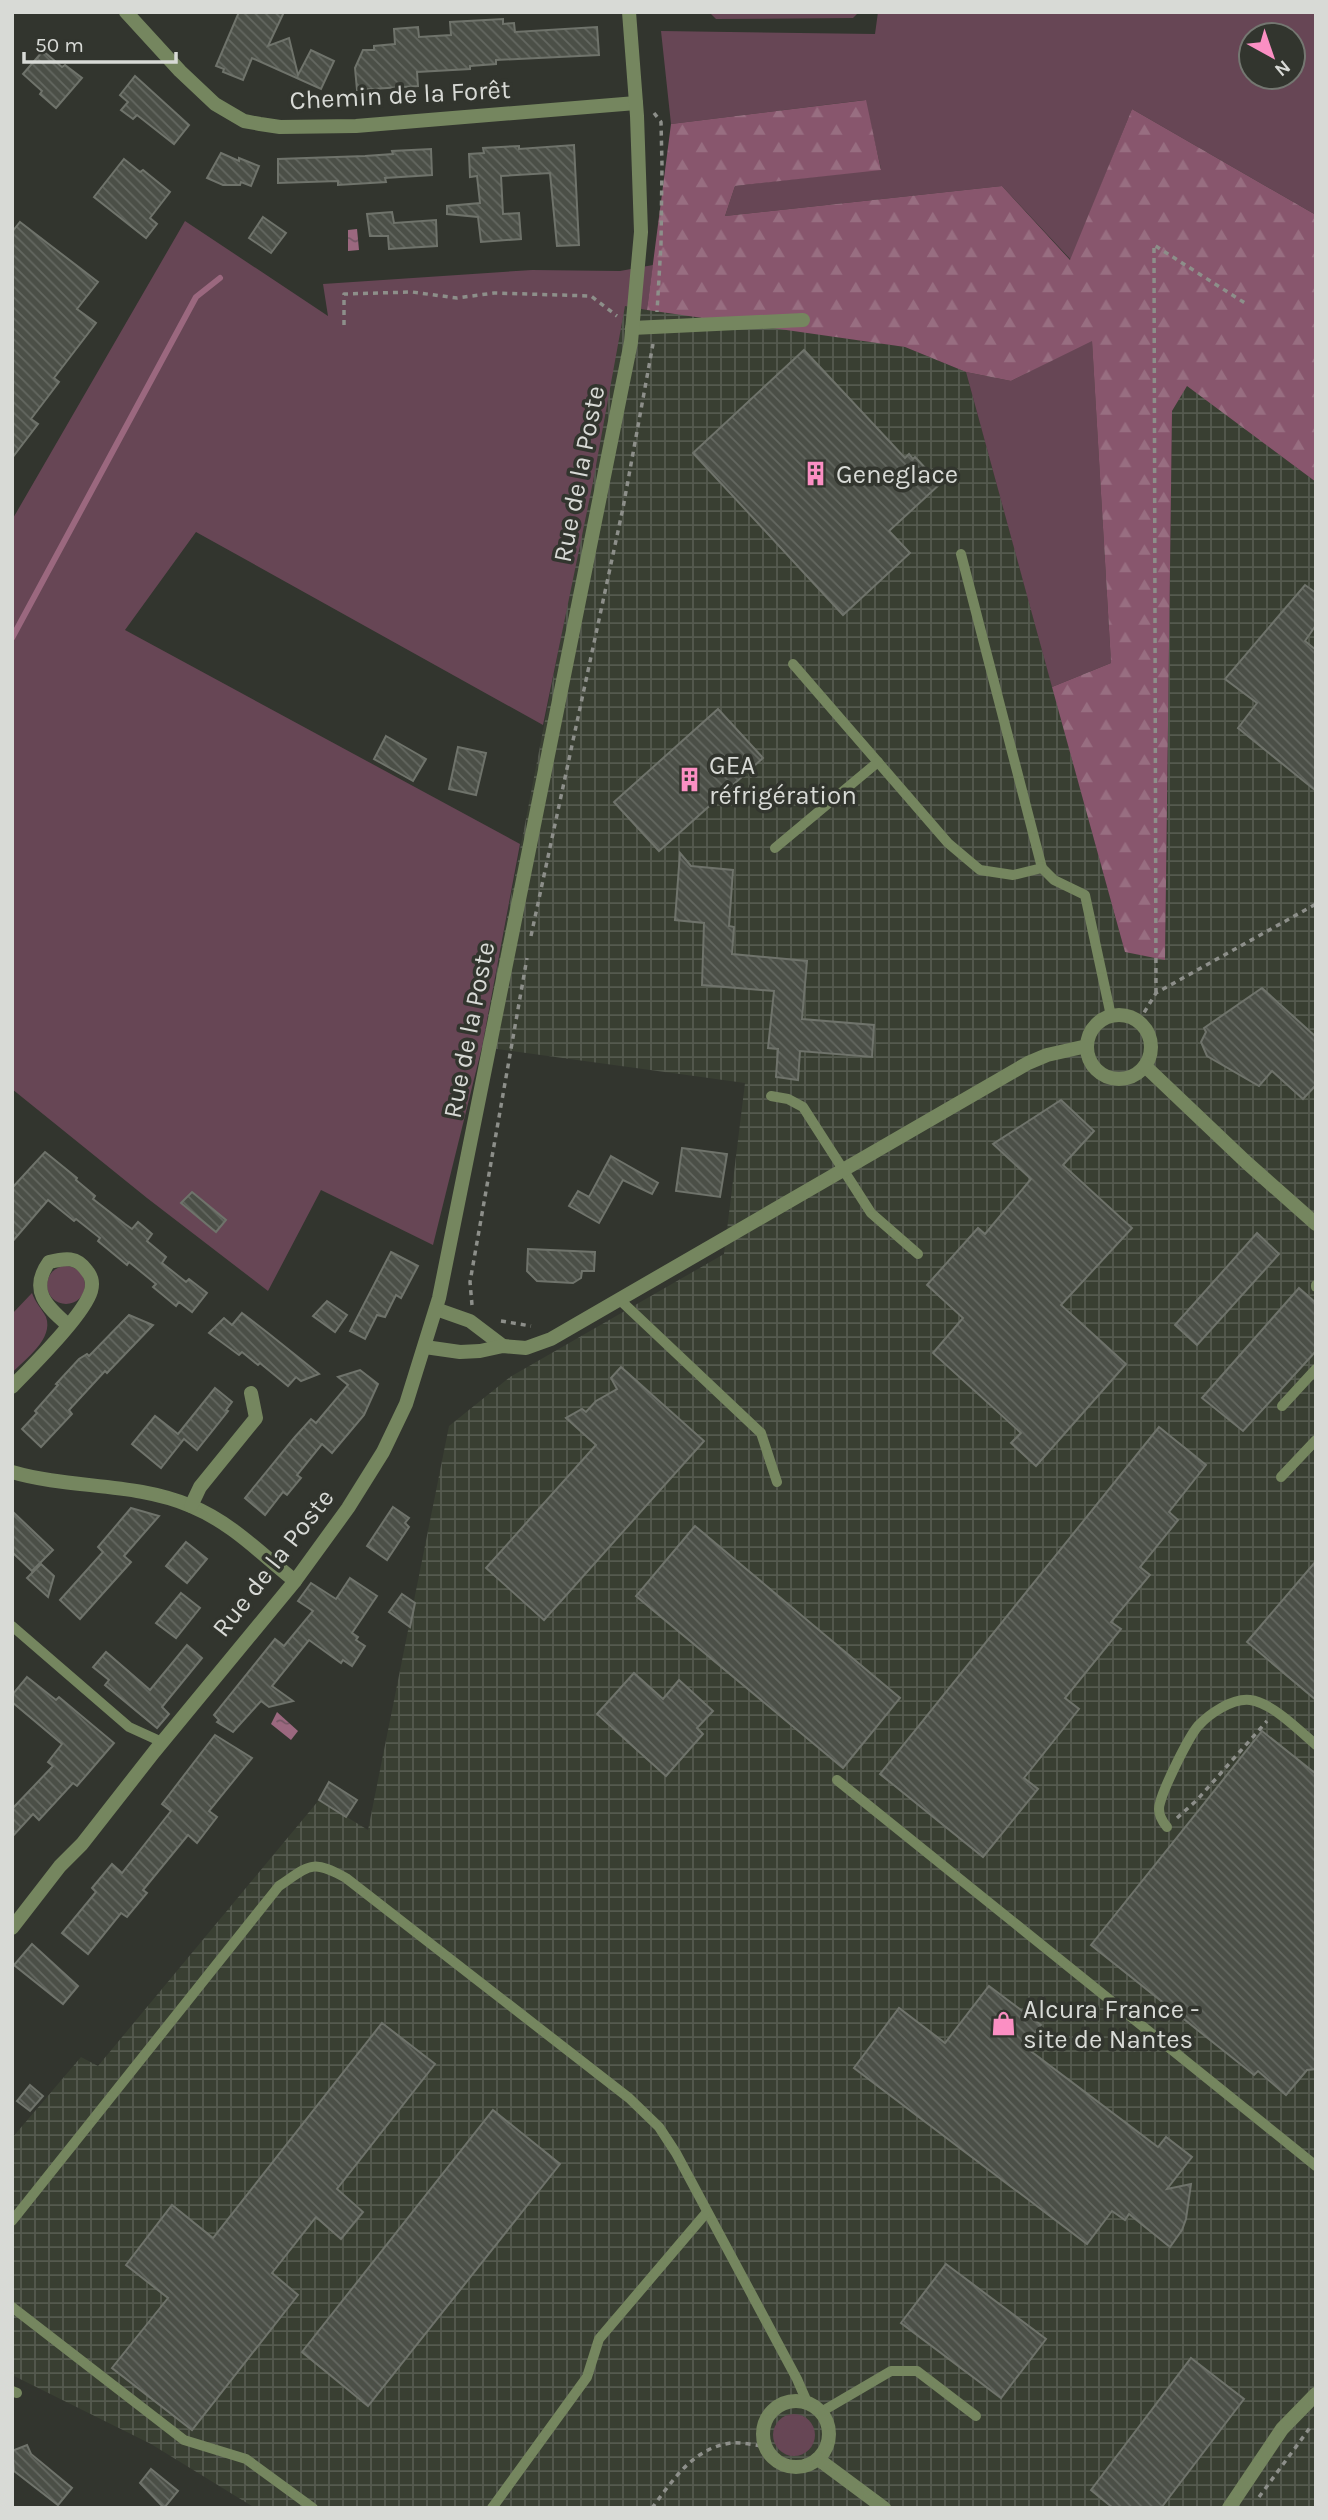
<svg xmlns="http://www.w3.org/2000/svg" width="1328" height="2520" viewBox="0 0 1328 2520" font-family="Karla,sans-serif">
<style>
.industrial{fill:url(#industrial-grid)}
.green{fill:#674655;fill-rule:evenodd}
.forest{fill:url(#forest-firs)}
.water{fill:url(#water-ripples)}
.lines{fill:none;stroke-linecap:round;stroke-linejoin:round}
.stream{stroke:#9b687f;stroke-width:6}
.building{fill:url(#building-back-hatch);stroke:#6f736b;stroke-width:2}
.path{stroke:#8d8f8a;stroke-width:3.5;stroke-dasharray:5 5;stroke-linecap:butt}
.service{stroke:#75865f;stroke-width:10}
.minor{stroke:#75865f;stroke-width:14}
.tertiary{stroke:#75865f;stroke-width:14}
.labels{text-anchor:middle;dominant-baseline:central;stroke-width:7;stroke-linejoin:round;paint-order:stroke}
.street-label{font-size:26px;fill:#d8dad6;stroke:#32352e}
.poi-label{font-size:26px;fill:#d8dad6;stroke:#32352e;text-anchor:start}
</style>
<defs>
<pattern id="industrial-grid" width="8" height="8" patternUnits="userSpaceOnUse" patternTransform="scale(1.75)"><rect width="8" height="8" fill="#393f32"/><path d="M0 4h8M4 0v8" fill="none" stroke="#555a4f"/></pattern>
<pattern id="forest-firs" width="22" height="20" patternUnits="userSpaceOnUse" patternTransform="scale(1.75)"><rect width="22" height="20" fill="#88566d"/><path d="M5 1l3.5 6h-7zM16 11l3.5 6h-7z" fill="#986e81"/></pattern>
<pattern id="water-ripples" width="26" height="14" patternUnits="userSpaceOnUse" patternTransform="scale(1.75)"><rect width="26" height="14" fill="#9b687f"/><path d="M2 4q2-2 4 0t4 0M15 11q2-2 4 0t4 0" fill="none" stroke="#775866"/></pattern>
<pattern id="building-back-hatch" width="6" height="6" patternUnits="userSpaceOnUse" patternTransform="scale(1.75)"><rect width="6" height="6" fill="#4b4f47"/><path d="M-1 5l2 2M0 0l6 6M5-1l2 2" fill="none" stroke="#646861"/></pattern>
</defs>
<rect width="100%" height="100%" fill="#32352e"/>
<!-- industrial -->
<path class="industrial" d="M625 305 905 347 966 372 1125 952 1165 959 1172 411 1187 385 1316 482V2508H255L151 2444 12 2375V2138L81 2057 98 2066 319 1800 368 1830 449 1426 510 1377 724 1254 745 1083 482 1047Z"/>
<!-- green -->
<g class="green">
<path d="M709 12H859L853 18 716 19Z"/>
<path d="M878 12H1316V215L1132 109 1071 260 1002 186 725 216 735 186 881 169 865 100 671 124 661 31 875 34ZM1251 35H1293V77H1251Z"/>
<path d="M185 221 328 316 323 284 532 270 620 271 653 265 647 310 625 306 593 482 543 725 196 532 125 630 520 844 482 1047 433 1245 321 1190 268 1291 147 1198 12 1089V520Z"/>
<path d="M1092 340 1111 663 1052 687 966 372 1011 381Z"/>
<circle cx="66" cy="1285" r="19"/>
<path d="M32 1293C35 1302 42 1309 46 1317 54 1339 25 1359 12 1373V1314Z"/>
<circle cx="794" cy="2435" r="21"/>
</g>
<!-- forest -->
<path class="forest" d="M866 100 881 170 735 186 725 216 1002 186 1070 260 1132 109 1316 215V482L1187 386 1172 411 1165 960 1125 952 1052 687 1111 663 1092 341 1011 381 966 372 905 347 647 310 671 124Z"/>
<!-- water -->
<g class="water">
<path d="M357 229 359 250 348 251V230Z"/>
<path d="M277 1712 298 1731 291 1740 271 1724Z"/>
</g>
<g class="lines">
<!-- stream -->
<path class="stream" d="M12 638 196 297 220 278"/>
</g>
<!-- building -->
<g class="building">
<path d="M239 12H284L268 46 289 38 298 75 311 50 334 61 321 89 252 58 243 80 223 72 224 69 216 66Z"/>
<path d="M503 19V24L514 23 515 32 597 27 599 55 496 60V64L470 66V69L417 72 418 86 357 90 355 68 363 50H374V46L395 44 394 29 418 27 419 37 451 35 450 22Z"/>
<path d="M43 51 62 67 65 65 82 78 56 108 40 94 42 91 23 74Z"/>
<path d="M135 76 189 125 174 144 137 115 133 119 121 110 128 102 120 95Z"/>
<path d="M574 145 579 245 557 246 550 173 501 176 503 214 519 213 521 239 481 242 478 217 447 214V206L480 203 477 176 470 177 469 154 484 153 483 148 519 146V149Z"/>
<path d="M431 149 432 175 385 178 386 182 338 185V181L278 183V159L365 156 393 154 392 151Z"/>
<path d="M221 153 239 161V158L259 166 251 186 241 182 240 185H223L207 178Z"/>
<path d="M124 159 140 172 143 170 170 192 150 218 157 224 146 238 94 197Z"/>
<path d="M392 212 394 223 436 220 437 246 389 249 388 236H370L367 214Z"/>
<path d="M263 217 286 233 271 253 249 238Z"/>
<path d="M20 222 98 282 77 309 96 323 54 378 59 382 31 419 38 424 12 458V232Z"/>
<path d="M804 350 905 458 909 454 913 459 915 457 940 484 889 531 910 553 843 615 693 453Z"/>
<path d="M1305 585 1316 593V625L1305 641 1316 650V791L1238 728 1257 703 1225 679Z"/>
<path d="M718 709 763 758 659 851 614 802Z"/>
<path d="M386 736 426 759 413 781 374 759Z"/>
<path d="M458 747 486 753 476 795 449 789Z"/>
<path d="M680 853 691 866 733 870 729 926 734 927 732 954 807 961 802 1019 874 1025 872 1057 800 1051 798 1080 776 1077 778 1049 768 1048 774 991 702 985 704 923 675 920Z"/>
<path d="M1262 988 1316 1037V1085L1303 1099 1272 1071 1259 1086 1207 1056 1201 1042 1206 1032 1204 1028Z"/>
<path d="M1061 1100 1094 1131 1063 1165 1132 1228 1061 1305 1126 1364 1036 1466 1011 1443 1021 1433 933 1353 963 1318 927 1285 978 1228 985 1234 1031 1179 993 1144Z"/>
<path d="M682 1148 727 1154 720 1197 676 1191Z"/>
<path d="M45 1152 77 1178 76 1180 95 1196 93 1199 125 1224 132 1229 138 1222 152 1234 147 1241 166 1257 162 1263 186 1282 189 1279 207 1293 192 1312 179 1302 176 1306 153 1287 156 1284 129 1262 127 1265 98 1241 100 1238 76 1219 74 1221 48 1200 12 1242V1188Z"/>
<path d="M611 1156 658 1183 652 1194 623 1180 599 1223 569 1206 578 1191 589 1197Z"/>
<path d="M192 1192 226 1220 216 1232 181 1203Z"/>
<path d="M1257 1233 1279 1254 1197 1345 1175 1325Z"/>
<path d="M528 1249 595 1252 594 1271H582L581 1278 573 1283 537 1281 527 1271Z"/>
<path d="M391 1252 418 1266 401 1298 396 1295 385 1317 377 1315 365 1339 350 1331Z"/>
<path d="M1299 1288 1316 1303V1351L1243 1431 1202 1398Z"/>
<path d="M327 1301 347 1315 335 1332 313 1316Z"/>
<path d="M242 1313 268 1333 319 1374 301 1381 296 1377 288 1386 260 1363 258 1365 242 1352 239 1355 209 1333 224 1318 232 1325Z"/>
<path d="M129 1315 153 1325 107 1373 105 1371 69 1410 72 1414 41 1447 22 1429 37 1413 35 1411 58 1385 56 1384 79 1359 87 1354 89 1356Z"/>
<path d="M621 1367 704 1441 544 1620 486 1568 596 1445 566 1418 582 1409 586 1412 596 1401 617 1389 611 1378Z"/>
<path d="M360 1370 378 1384 364 1415 332 1453 322 1444 297 1475 301 1478 287 1495 283 1492 265 1515 245 1498 294 1438 311 1419 316 1423 348 1385 338 1377Z"/>
<path d="M215 1388 232 1402 226 1410 228 1411 197 1450 184 1439 161 1468 132 1444 155 1416 178 1434Z"/>
<path d="M1159 1427 1206 1465 1169 1512 1178 1520 1140 1567 1150 1575 1111 1622 1121 1629 1065 1698 1079 1709 1024 1778 1038 1789 983 1857 880 1774Z"/>
<path d="M393 1507 409 1518 405 1523 409 1527 387 1560 367 1546Z"/>
<path d="M131 1508 159 1516 124 1556 131 1562 80 1619 60 1600 103 1552 98 1547Z"/>
<path d="M12 1511 53 1550 32 1571 12 1552Z"/>
<path d="M695 1526 900 1698 843 1768 636 1596Z"/>
<path d="M186 1542 207 1559 187 1583 166 1566Z"/>
<path d="M1316 1561V1700L1247 1642Z"/>
<path d="M41 1564 54 1576 48 1597 27 1578Z"/>
<path d="M350 1578 377 1596 352 1633 358 1637 356 1640 365 1646 352 1666 343 1660 341 1663 309 1640 272 1686 293 1701 269 1707 261 1701 233 1732 217 1722 219 1720 214 1715 275 1639 284 1646 313 1611 298 1601 311 1583 336 1599Z"/>
<path d="M181 1593 200 1608 176 1638 156 1623Z"/>
<path d="M402 1594 415 1603 410 1627 389 1612Z"/>
<path d="M187 1645 202 1658 162 1707 169 1714 157 1728 105 1685 109 1680 93 1667 106 1652 150 1690Z"/>
<path d="M634 1673 663 1699 679 1680 713 1711 697 1728 703 1734 666 1776 597 1714Z"/>
<path d="M27 1677 56 1700 59 1697 114 1743 77 1786 73 1783 39 1820 33 1814 12 1837V1809L53 1766 48 1762 62 1744 12 1702V1695Z"/>
<path d="M1262 1731 1316 1774V2069L1307 2070 1286 2095 1258 2071 1254 2075 1091 1945Z"/>
<path d="M215 1735 252 1758 209 1811 217 1817 197 1843 188 1835 143 1890 147 1893 127 1917 121 1913 88 1954 62 1933 96 1892 92 1888 112 1864 122 1873 171 1811 162 1804Z"/>
<path d="M329 1782 357 1800 346 1817 319 1800Z"/>
<path d="M32 1944 78 1986 63 2004 14 1965Z"/>
<path d="M989 1986 1041 2025 1024 2046 1158 2147 1166 2137 1192 2157 1167 2189 1191 2184 1186 2219 1182 2230 1170 2247 1129 2214 1125 2220 1112 2211 1087 2244 854 2068 899 2008 945 2043Z"/>
<path d="M382 2023 435 2064 337 2189 363 2212 341 2239 316 2217 272 2273 298 2295 192 2430 112 2368 168 2298 126 2265 172 2205 213 2238Z"/>
<path d="M30 2085 43 2096 30 2111 17 2101Z"/>
<path d="M493 2110 560 2164 368 2406 302 2352Z"/>
<path d="M946 2264 1046 2339 1001 2398 901 2323Z"/>
<path d="M1191 2358 1244 2399 1161 2508H1113L1091 2490Z"/>
<path d="M27 2445 31 2454 72 2488 58 2505 14 2471 12 2451Z"/>
<path d="M151 2469 178 2491 164 2508 140 2483Z"/>
</g>
<g class="lines">
<!-- path -->
<g class="path">
<path d="M654 113 661 122 662 165 661 244 657 312"/>
<path d="M344 325V294L412 292 457 298 494 293 591 296 617 316"/>
<path d="M531 936 623 508 653 344"/>
<path d="M1156 993 1154 245 1248 305"/>
<path d="M1139 1021 1156 993 1316 904"/>
<path d="M472 1305 470 1282 527 958"/>
<path d="M501 1321 531 1326"/>
<path d="M1177 1818 1197 1800 1267 1721"/>
<path d="M1259 2497 1312 2425"/>
<path d="M652 2508C673 2480 693 2448 731 2443 741 2442 754 2445 764 2446"/>
</g>
<!-- service -->
<g class="service">
<path d="M961 554 1042 868 1054 880 1085 895 1111 1016"/>
<path d="M793 664 948 843 980 870 1013 875 1042 868"/>
<path d="M775 848 878 762"/>
<path d="M771 1096 788 1099 803 1107 871 1213 918 1254"/>
<path d="M1316 1285V1287"/>
<path d="M620 1300 761 1433 777 1482"/>
<path d="M1282 1406 1316 1369"/>
<path d="M1281 1477 1316 1440"/>
<path d="M12 1626 129 1727 162 1742"/>
<path d="M837 1780 1316 2166"/>
<path d="M1167 1827C1161 1820 1157 1812 1160 1803 1164 1787 1188 1738 1198 1726 1209 1714 1232 1698 1250 1700 1271 1702 1300 1731 1316 1745"/>
<path d="M12 2221 279 1886C310 1865 312 1859 346 1878L629 2098 659 2127 676 2153 797 2379 807 2402"/>
<path d="M12 2307 184 2440 246 2459 313 2508"/>
<path d="M12 2391 17 2393"/>
<path d="M821 2412 891 2371H917L976 2416"/>
<path d="M492 2508 587 2377 599 2339 707 2212"/>
</g>
<!-- minor -->
<g class="minor">
<path d="M126 12 180 71 215 104 244 121 260 124 280 127 356 126 636 103"/>
<path d="M632 328 803 320"/>
<circle cx="1119" cy="1047" r="32"/>
<path d="M1145 1066 1246 1162 1316 1224"/>
<path d="M436 1309 470 1321 503 1346"/>
<path d="M425 1347 460 1352 480 1351 503 1346 526 1348 551 1339 1028 1063 1047 1055 1087 1046"/>
<path d="M12 1387C31 1367 84 1315 91 1291 93 1284 92 1277 87 1271 77 1256 65 1258 49 1262 29 1290 46 1306 68 1325"/>
<path d="M12 1472C70 1489 135 1482 191 1506 232 1523 261 1554 295 1581"/>
<path d="M191 1506 200 1487 256 1418 251 1393"/>
<circle cx="796" cy="2434" r="33"/>
<path d="M818 2459 884 2508"/>
<path d="M1229 2508 1282 2429 1316 2394"/>
</g>
<!-- tertiary -->
<path class="tertiary" d="M12 1928 60 1866 82 1844 154 1752 295 1581 348 1508 383 1452 406 1404 439 1298 631 342 641 232 637 116 629 12"/>
</g>
<!-- icons -->
<defs>
<symbol id="building-bare" viewBox="-9 -9 18 18"><path d="M-4-6H4V6H1V3H-1V6H-4ZM-2.5-4.3h1.7v1.8h-1.7ZM.8-4.3h1.7v1.8H.8ZM-2.5-1h1.7V.8h-1.7ZM.8-1h1.7V.8H.8Z" fill="#fb8fc3" stroke="#32352e" stroke-width="2.5" paint-order="stroke"/></symbol>
<symbol id="shop-bare" viewBox="-9 -9 18 18"><path d="M-5-2.5h2.3a2.7 3.5 0 0 1 5.4 0H5L5.5 6h-11ZM-1.5-2.5h3a1.5 2.3 0 0 0-3 0Z" fill="#fb8fc3" stroke="#32352e" stroke-width="2.5" paint-order="stroke"/></symbol>
</defs>
<g fill-rule="evenodd">
<use href="#building-bare" x="798" y="456" width="35" height="35"/>
<use href="#building-bare" x="672" y="762" width="35" height="35"/>
<use href="#shop-bare" x="986" y="2006" width="35" height="35"/>
</g>
<g class="labels">
<!-- street labels -->
<g class="street-label">
<text transform="translate(400 95) rotate(-3)">Chemin de la Forêt</text>
<text transform="translate(579 474) rotate(-79)">Rue de la Poste</text>
<text transform="translate(469 1030) rotate(-79)">Rue de la Poste</text>
<text transform="translate(273 1563) rotate(-52)">Rue de la Poste</text>
</g>
<!-- poi labels -->
<g class="poi-label">
<text x="836" y="474">Geneglace</text>
<text x="709" y="765">GEA<tspan x="709" dy="30">réfrigération</tspan></text>
<text x="1023" y="2009">Alcura France -<tspan x="1023" dy="30">site de Nantes</tspan></text>
</g>
</g>
<!-- border -->
<rect width="1328" height="2520" fill="none" stroke="#d8dad6" stroke-width="28"/>
<!-- north arrow -->
<g transform="translate(1272 56) rotate(140)"><circle r="33" fill="#32352e" stroke="#747771" stroke-width="2"/>
<path d="M0-5L12 26L0 18L-12 26Z" fill="#fb8fc3"/>
<text y="-10" font-size="19" font-weight="bold" text-anchor="middle" fill="#d8dad6">N</text>
</g>
<!-- scale -->
<path d="M24 52v10h152v-10" fill="none" stroke="#d8dad6" stroke-width="3.5"/>
<text x="35" y="52" font-size="21" fill="#d8dad6" stroke="#32352e" stroke-width="5" paint-order="stroke">50 m</text>
</svg>
